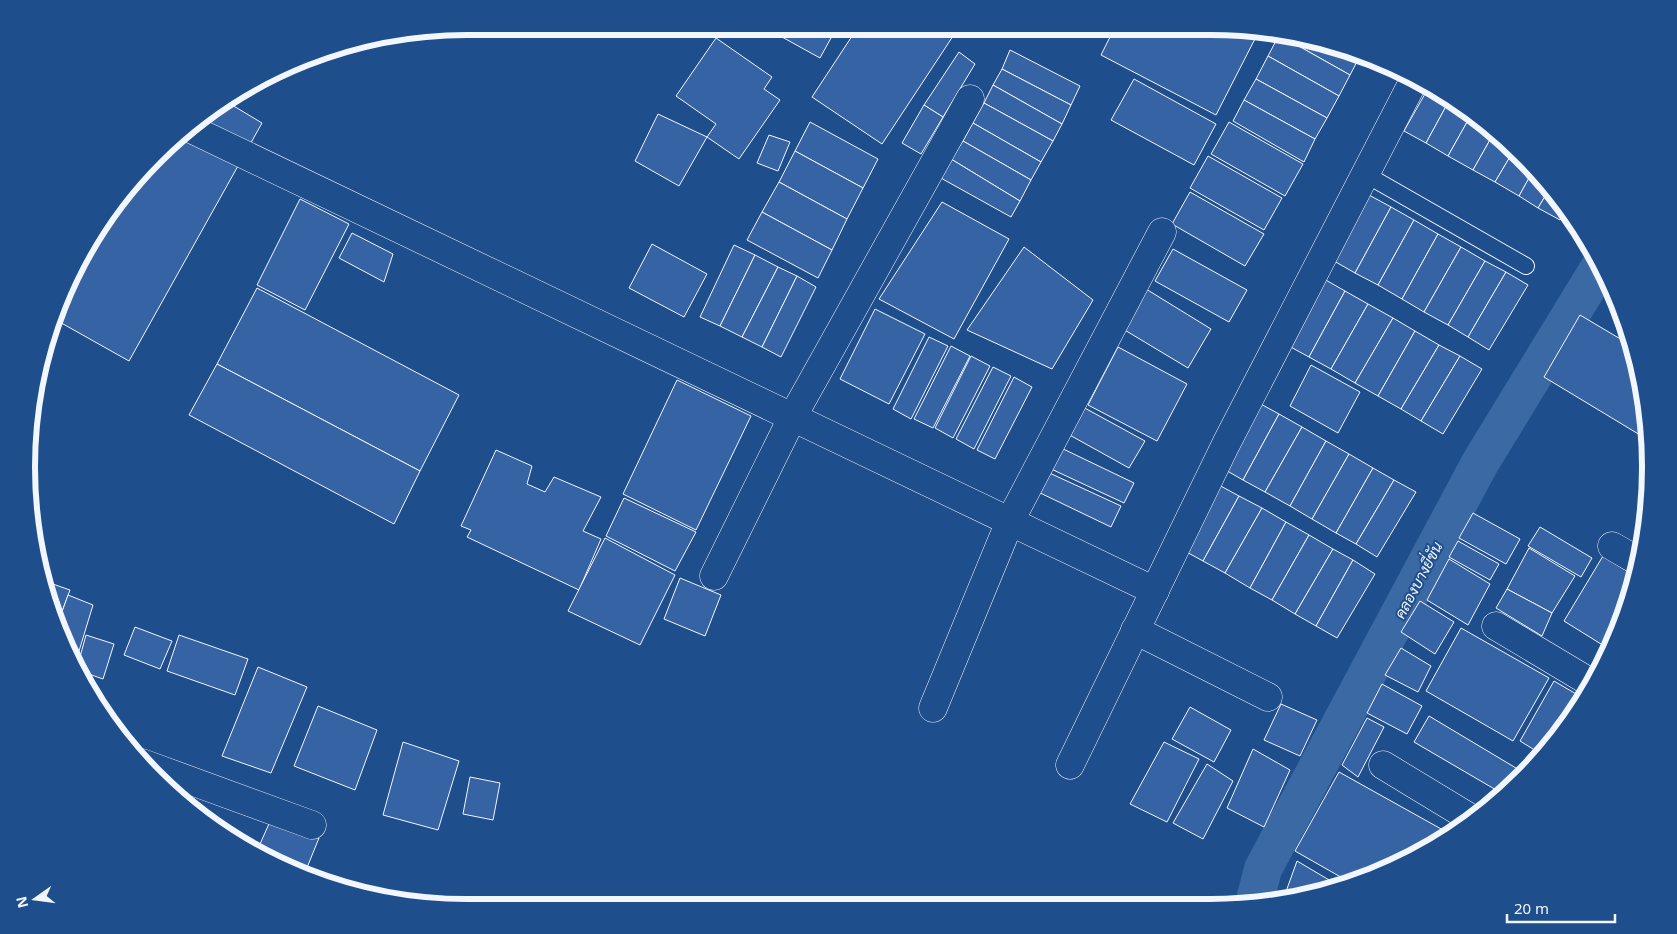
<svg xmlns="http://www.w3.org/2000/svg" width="1677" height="934" viewBox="0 0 1677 934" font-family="'Noto Sans',Sarabun,sans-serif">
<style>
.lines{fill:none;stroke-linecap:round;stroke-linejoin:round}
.canal{stroke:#3b69a3;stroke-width:38}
.building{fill:#3563a3;stroke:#f2f6ff}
.service-casing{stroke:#f2f6ff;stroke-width:18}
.minor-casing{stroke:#f2f6ff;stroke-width:29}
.service{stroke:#1f4e8c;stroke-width:16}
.minor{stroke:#1f4e8c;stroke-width:28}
.labels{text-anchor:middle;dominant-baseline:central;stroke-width:4;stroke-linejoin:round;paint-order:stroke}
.water-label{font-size:15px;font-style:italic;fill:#f2f6ff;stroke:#1f4e8c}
.rim{fill:none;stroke:#f2f6ff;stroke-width:6}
</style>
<rect width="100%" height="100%" fill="#1f4e8c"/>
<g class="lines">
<!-- canal -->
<path class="canal" d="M1254 904 1263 869 1480 463 1601 265"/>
</g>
<!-- building -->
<g class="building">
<path d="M764 27H837L820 58Z"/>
<path d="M858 27H959L882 144 812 97Z"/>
<path d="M1115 27H1239L1259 31 1216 115 1101 55Z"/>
<path d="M1279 35 1351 50 1361 54 1350 75Z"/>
<path d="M1279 35 1350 75 1339 96 1268 56Z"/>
<path d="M716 38 772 77 764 89 780 100 739 159 707 137 716 124 676 96Z"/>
<path d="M1010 50 1080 86 1071 105 1002 69Z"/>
<path d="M959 52 975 64 943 117 924 105Z"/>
<path d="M1268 56 1339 96 1327 118 1256 79Z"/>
<path d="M1002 69 1071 105 1062 124 993 85Z"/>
<path d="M1134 79 1216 124 1194 165 1111 120Z"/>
<path d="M1256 79 1327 118 1315 139 1244 100Z"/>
<path d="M993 85 1062 124 1053 141 984 103Z"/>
<path d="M1430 85 1450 99 1426 143 1404 131Z"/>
<path d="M1450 99 1471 115 1448 156 1426 143Z"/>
<path d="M1244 100 1315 139 1304 162 1233 121Z"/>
<path d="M227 102 262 123 129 361 56 320 101 222 199 117Z"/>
<path d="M984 103 1053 141 1041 162 973 123Z"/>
<path d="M924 105 943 117 921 154 902 143Z"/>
<path d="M658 114 707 137 679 186 635 161Z"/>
<path d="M1471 115 1495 131 1473 170 1448 156Z"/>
<path d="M810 122 878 159 863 188 795 151Z"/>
<path d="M1229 122 1303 164 1285 196 1211 154Z"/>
<path d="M973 123 1041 162 1031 180 963 141Z"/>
<path d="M1495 131 1514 150 1495 182 1473 170Z"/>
<path d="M769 135 790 142 778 171 757 163Z"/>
<path d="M963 141 1031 180 1020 201 951 159Z"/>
<path d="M1514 150 1533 171 1519 196 1495 182Z"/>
<path d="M795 151 863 188 847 219 779 182Z"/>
<path d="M1208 156 1282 198 1264 230 1190 188Z"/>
<path d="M951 159 1020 201 1011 217 939 177Z"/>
<path d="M1533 171 1550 188 1538 208 1519 196Z"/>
<path d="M779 182 847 219 832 250 762 212Z"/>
<path d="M1550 188 1560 199 1566 210 1560 220 1538 208Z"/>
<path d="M1190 192 1264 234 1245 266 1172 224Z"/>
<path d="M1369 195 1391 207 1355 273 1334 261Z"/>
<path d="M300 199 349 224 305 310 257 285Z"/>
<path d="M942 202 1009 239 954 339 879 299Z"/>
<path d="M1391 207 1414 220 1378 285 1355 273Z"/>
<path d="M762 212 832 250 818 278 747 240Z"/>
<path d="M1414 220 1438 234 1402 299 1378 285Z"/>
<path d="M352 233 393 254 384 282 339 258Z"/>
<path d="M1438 234 1461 247 1424 312 1402 299Z"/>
<path d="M652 244 707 274 684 317 629 288Z"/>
<path d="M734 245 755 255 720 326 700 317Z"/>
<path d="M1024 247 1093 300 1052 369 967 330Z"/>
<path d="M1461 247 1485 261 1448 325 1424 312Z"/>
<path d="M1173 249 1247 290 1229 322 1155 281Z"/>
<path d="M755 255 778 267 742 337 720 326Z"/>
<path d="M1485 261 1506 272 1468 337 1448 325Z"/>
<path d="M778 267 797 276 762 347 742 337Z"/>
<path d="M1506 272 1528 285 1489 350 1468 337Z"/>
<path d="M797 276 816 287 781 357 762 347Z"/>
<path d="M1324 279 1345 291 1309 357 1287 345Z"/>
<path d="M257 288 459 395 420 471 217 364Z"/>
<path d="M1146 289 1211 329 1188 368 1123 329Z"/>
<path d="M1345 291 1368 304 1331 369 1309 357Z"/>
<path d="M1368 304 1393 318 1355 383 1331 369Z"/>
<path d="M875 309 925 334 889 404 840 379Z"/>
<path d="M1580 315 1634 347 1650 441 1544 377Z"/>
<path d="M1393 318 1415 331 1378 396 1355 383Z"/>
<path d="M1415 331 1439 345 1401 409 1378 396Z"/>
<path d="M929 337 948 346 911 419 893 409Z"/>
<path d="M1439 345 1460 356 1421 421 1401 409Z"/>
<path d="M951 346 970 356 933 428 914 419Z"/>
<path d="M1118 347 1187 384 1157 441 1088 405Z"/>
<path d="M971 356 990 366 953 438 935 428Z"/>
<path d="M1460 356 1482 369 1443 434 1421 421Z"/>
<path d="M217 364 420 471 394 524 189 415Z"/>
<path d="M1311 365 1360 392 1338 433 1290 406Z"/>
<path d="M993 367 1011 376 974 449 956 439Z"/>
<path d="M1014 377 1032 387 995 459 977 450Z"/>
<path d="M677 380 751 416 696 530 623 494Z"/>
<path d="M1257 402 1279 414 1243 480 1222 468Z"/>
<path d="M1081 406 1145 441 1129 468 1066 433Z"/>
<path d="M1279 414 1302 427 1265 492 1243 480Z"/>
<path d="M1302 427 1326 441 1290 506 1265 492Z"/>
<path d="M1326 441 1349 454 1312 519 1290 506Z"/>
<path d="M1057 446 1134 483 1124 503 1047 467Z"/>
<path d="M496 450 532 466 527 484 545 492 554 477 601 497 583 531 601 539 579 590 467 537 471 530 461 526Z"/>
<path d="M1349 454 1373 468 1336 533 1312 519Z"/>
<path d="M1373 468 1394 480 1356 544 1336 533Z"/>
<path d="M1043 470 1121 506 1111 527 1034 490Z"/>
<path d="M1394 480 1416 492 1377 557 1356 544Z"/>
<path d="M1217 484 1239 496 1203 561 1181 549Z"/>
<path d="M1239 496 1262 508 1225 573 1203 561Z"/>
<path d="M624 498 696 532 675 571 606 536Z"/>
<path d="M1262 508 1286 522 1250 588 1225 573Z"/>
<path d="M1473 513 1520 539 1506 564 1459 538Z"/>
<path d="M1286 522 1309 535 1272 600 1250 588Z"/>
<path d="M1540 527 1592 558 1581 577 1528 546Z"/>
<path d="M1309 535 1333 549 1295 614 1272 600Z"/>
<path d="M605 538 675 575 640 645 568 611Z"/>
<path d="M1458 541 1499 564 1490 580 1449 557Z"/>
<path d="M1529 548 1575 576 1552 613 1507 589Z"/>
<path d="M1333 549 1353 560 1316 626 1295 614Z"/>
<path d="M1603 556 1635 576 1627 609 1609 649 1564 621Z"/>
<path d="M1449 559 1490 584 1468 625 1427 600Z"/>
<path d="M1353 560 1375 574 1337 638 1316 626Z"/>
<path d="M680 578 721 595 705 636 664 619Z"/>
<path d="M47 582 70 590 57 625Z"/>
<path d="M1507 589 1552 613 1542 636 1496 608Z"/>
<path d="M68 595 93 605 76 661 60 635 57 626Z"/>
<path d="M1420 601 1454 622 1435 654 1401 632Z"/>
<path d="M135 627 172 641 160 669 124 655Z"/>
<path d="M1461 628 1549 678 1513 741 1426 691Z"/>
<path d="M86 635 114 644 103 679 83 672 78 664Z"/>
<path d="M179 635 248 659 235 695 167 671Z"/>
<path d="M1401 648 1431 666 1418 692 1385 675Z"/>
<path d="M258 667 307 687 271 773 222 756Z"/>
<path d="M1554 681 1583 698 1541 754 1520 741Z"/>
<path d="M1382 684 1422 706 1407 734 1367 713Z"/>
<path d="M1281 704 1317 720 1300 756 1264 740Z"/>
<path d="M318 706 377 730 355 790 294 766Z"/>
<path d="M1190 707 1231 730 1214 762 1172 739Z"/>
<path d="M1429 716 1526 774 1503 794 1414 742Z"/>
<path d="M1367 718 1384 727 1358 777 1342 765Z"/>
<path d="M403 742 459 761 438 830 383 815Z"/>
<path d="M1164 742 1199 759 1167 822 1130 804Z"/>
<path d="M1253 749 1290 770 1264 827 1227 808Z"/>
<path d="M1207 764 1233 781 1203 839 1173 823Z"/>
<path d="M1339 772 1452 835 1353 884 1295 851Z"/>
<path d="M470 777 500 783 493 820 463 814Z"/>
<path d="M272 817 319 838 304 875 256 853Z"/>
<path d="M1297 861 1341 887 1283 900Z"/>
</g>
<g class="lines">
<defs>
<path id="service" d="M1365 174 1526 266"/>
<g id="minor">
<path d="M189 128 1155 591"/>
<path d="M1612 546 1638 561"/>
<path d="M714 576 793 416 970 99"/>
<path d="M1496 626 1593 684"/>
<path d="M1135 630 1268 697"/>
<path d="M933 708 1010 521 1162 232"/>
<path d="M142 763 312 825"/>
<path d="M1070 765 1226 444 1415 78"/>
<path d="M1383 765 1472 819"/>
</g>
</defs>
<!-- service casing -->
<use href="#service" class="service-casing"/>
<!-- minor casing -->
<use href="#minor" class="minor-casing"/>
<!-- service -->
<use href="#service" class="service"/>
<!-- minor -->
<use href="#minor" class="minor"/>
</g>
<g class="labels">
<!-- water labels -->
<g class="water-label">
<text transform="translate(1418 580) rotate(-62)">คลองบางยี่ขัน</text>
</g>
</g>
<!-- crop -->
<path d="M0 0H1677V934H0ZM467 35H1210A432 432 0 0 1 1642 467V467A432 432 0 0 1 1210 899H467A432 432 0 0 1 35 467V467A432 432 0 0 1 467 35Z" fill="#1f4e8c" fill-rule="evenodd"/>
<path class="rim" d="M467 35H1210A432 432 0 0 1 1642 467V467A432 432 0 0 1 1210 899H467A432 432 0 0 1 35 467V467A432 432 0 0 1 467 35Z"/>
<!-- north arrow -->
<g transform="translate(35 899) rotate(256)" stroke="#1f4e8c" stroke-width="4" paint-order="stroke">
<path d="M0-4L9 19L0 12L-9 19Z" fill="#f2f6ff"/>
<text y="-8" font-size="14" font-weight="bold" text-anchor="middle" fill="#f2f6ff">N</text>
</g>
<!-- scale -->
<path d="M1507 914v8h108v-8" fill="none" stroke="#f2f6ff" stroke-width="2.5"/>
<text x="1514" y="914" font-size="15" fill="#f2f6ff" stroke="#1f4e8c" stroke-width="4" paint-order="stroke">20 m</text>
</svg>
